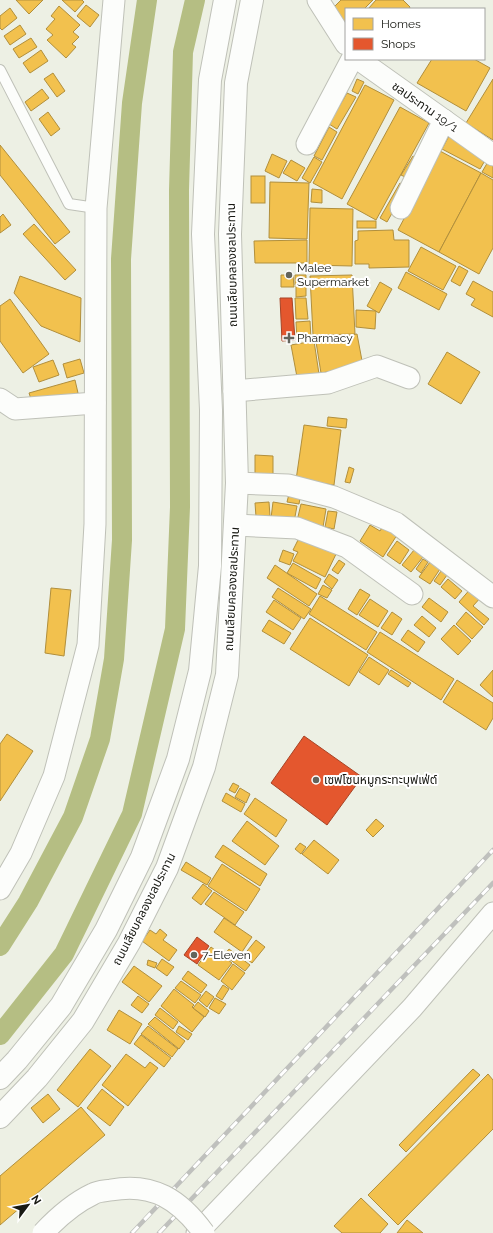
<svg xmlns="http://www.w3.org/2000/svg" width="493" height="1233" viewBox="0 0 493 1233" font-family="Raleway,'Noto Sans Thai',sans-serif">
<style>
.homes{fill:#f2c14e;stroke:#b18f3c}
.shops{fill:#e4572e;stroke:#a74426}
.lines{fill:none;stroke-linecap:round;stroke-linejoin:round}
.canal{stroke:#b5be83;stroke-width:20}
.lane-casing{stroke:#bfc1b8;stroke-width:12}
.street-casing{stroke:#bfc1b8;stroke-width:23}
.secondary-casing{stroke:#bfc1b8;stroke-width:24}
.lane{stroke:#fcfdfb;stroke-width:10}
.street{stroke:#fcfdfb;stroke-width:21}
.secondary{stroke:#fcfdfb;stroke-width:22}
.rail-casing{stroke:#bfc0bd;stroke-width:4.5}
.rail{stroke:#fff;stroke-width:3;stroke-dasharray:9;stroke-linecap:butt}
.street-bridge-casing{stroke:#bfc1b8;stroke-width:23;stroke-linecap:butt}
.street-bridge{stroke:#fcfdfb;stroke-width:21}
.poi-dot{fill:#63645c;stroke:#fff;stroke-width:1.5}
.labels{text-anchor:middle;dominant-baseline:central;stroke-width:4;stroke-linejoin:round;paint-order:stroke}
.street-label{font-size:12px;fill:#181913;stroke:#fff}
.poi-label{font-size:12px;fill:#181913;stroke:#fff;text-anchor:start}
</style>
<rect width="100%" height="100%" fill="#edf0e4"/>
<!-- homes -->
<g class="homes">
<path d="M16 0H43L29 14Z"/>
<path d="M62 0H82L84 2 75 12Z"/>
<path d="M341 0H373L364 9H346V26L330 11Z"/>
<path d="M376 0H403L410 7 409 9H368Z"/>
<path d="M86 5 99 15 90 27 77 16Z"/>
<path d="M59 6 80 25 73 32 79 37 72 44 76 47 66 58 47 40 53 35 46 29 55 19 51 16Z"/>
<path d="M10 8 17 18 2 30 0 28V16Z"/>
<path d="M20 25 26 34 10 45 4 36Z"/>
<path d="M31 38 37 47 19 58 13 49Z"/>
<path d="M41 50 48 61 30 73 23 63Z"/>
<path d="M432 59H474L490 68 466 111 417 83Z"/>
<path d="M53 73 65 91 57 97 44 79Z"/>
<path d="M357 79 364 82 358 94 352 91Z"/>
<path d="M493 79V140L466 123Z"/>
<path d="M365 85 394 100 342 199 313 183Z"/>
<path d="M42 89 49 98 31 111 25 102Z"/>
<path d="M347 93 356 97 337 129 329 124Z"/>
<path d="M400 107 429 123 376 220 347 204Z"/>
<path d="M48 112 60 129 51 136 39 119Z"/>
<path d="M329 127 337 132 322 160 314 156Z"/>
<path d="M449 136 487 157 480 169 442 149Z"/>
<path d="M0 145 70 232 55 244 0 175Z"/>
<path d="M440 151 481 173 439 252 398 230Z"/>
<path d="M272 154 287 161 279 178 265 171Z"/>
<path d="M413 156 418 159 407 178 401 175Z"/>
<path d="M314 157 322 162 310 183 302 178Z"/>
<path d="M291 160 305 168 297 181 283 173Z"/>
<path d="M489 160 493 163V178L482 172Z"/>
<path d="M481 173 493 180V248L479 274 439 252Z"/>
<rect x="251" y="176" width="14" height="27"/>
<path d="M270 182 309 183 307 239 269 238Z"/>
<path d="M400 183 407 187 387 222 380 218Z"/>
<path d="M312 189 322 190V203L311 202Z"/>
<path d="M310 208 353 209 352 266 309 265Z"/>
<path d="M3 214 11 225 0 233V217Z"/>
<rect x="357" y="221" width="19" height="7"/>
<path d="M34 224 76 270 65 280 23 234Z"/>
<path d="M393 230 394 240H409V267L369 268V264H355V241L358 240V231Z"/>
<path d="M307 240V263H255L254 241Z"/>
<path d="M421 247 456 266 443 290 408 271Z"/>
<path d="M459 266 468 271 460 286 451 281Z"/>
<path d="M406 272 447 294 439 310 398 288Z"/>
<path d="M281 275H293L294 287H281Z"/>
<path d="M295 275H306V284L295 285Z"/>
<path d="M352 275 355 334 313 335 310 276Z"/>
<path d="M20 276 81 298 80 342 41 326 14 293Z"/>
<path d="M473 281 493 292V317L471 305 475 299 466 294Z"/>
<path d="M380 282 392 289 379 313 367 306Z"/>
<path d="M296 285H306V296L296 297Z"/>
<path d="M295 298H306L308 319H296Z"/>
<path d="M10 299 49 354 23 373 0 341V306Z"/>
<path d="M356 310 376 311 375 329 356 327Z"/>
<path d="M310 321 311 339 297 340 296 322Z"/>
<path d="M357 334 363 366 321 373 316 342Z"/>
<path d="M314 341 319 374 297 377 291 345Z"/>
<path d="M447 352 480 372 461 404 428 384Z"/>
<path d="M80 359 84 373 67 378 63 364Z"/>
<path d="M53 360 59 375 39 382 33 367Z"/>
<path d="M75 380 78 393 33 405 29 393Z"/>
<path d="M328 417 347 419 346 428 327 426Z"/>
<path d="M304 425 341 430 334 485 296 480Z"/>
<path d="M255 455 273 456V474H255Z"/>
<path d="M349 467 354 469 350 483 345 482Z"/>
<path d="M290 490 301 493 299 504 287 502Z"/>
<path d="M269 502 270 516 256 517 255 503Z"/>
<path d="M273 502 297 506 294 522 271 518Z"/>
<path d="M301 504 326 509 323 527 297 521Z"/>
<path d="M328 511 337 512 334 529 325 527Z"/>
<path d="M370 525 380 531 383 526 397 535 383 557 360 541Z"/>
<path d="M299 538 337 552 325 577 293 561 298 552 293 550Z"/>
<path d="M397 541 409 550 400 564 387 555Z"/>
<path d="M283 550 294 554 290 565 279 561Z"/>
<path d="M414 550 423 557 411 572 402 565Z"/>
<path d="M423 559 428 562 421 573 416 569Z"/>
<path d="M339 560 345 564 338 574 332 570Z"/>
<path d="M430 562 440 569 430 584 419 577Z"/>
<path d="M293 563 321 579 316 589 287 573Z"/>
<path d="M275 565 317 594 309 606 267 578Z"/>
<path d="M441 571 447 575 440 585 434 581Z"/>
<path d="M329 574 338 580 332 589 324 582Z"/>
<path d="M448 579 462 591 455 599 441 587Z"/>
<path d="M323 585 332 590 327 598 318 594Z"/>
<path d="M472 587 482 596 473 606 489 619 484 625 459 602Z"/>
<path d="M51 588 71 590 64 656 45 653Z"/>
<path d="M278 588 311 609 304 619 272 597Z"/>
<path d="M360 589 370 595 357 615 348 609Z"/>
<path d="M320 596 377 632 366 650 309 614Z"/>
<path d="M429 598 448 612 441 622 422 607Z"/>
<path d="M370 599 388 611 378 627 359 615Z"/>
<path d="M274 600 301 618 293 630 266 612Z"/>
<path d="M392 612 402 619 392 635 381 628Z"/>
<path d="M466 612 483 627 472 639 456 624Z"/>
<path d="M422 616 436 628 429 637 414 625Z"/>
<path d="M310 618 368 655 349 686 290 649Z"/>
<path d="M269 620 291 633 284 644 262 631Z"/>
<path d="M454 625 471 641 458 655 441 639Z"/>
<path d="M408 630 425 642 418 652 401 640Z"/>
<path d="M380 632 454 679 441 700 367 652Z"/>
<path d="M369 657 389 670 379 685 359 672Z"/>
<path d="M391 670 411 683 408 687 388 674Z"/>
<path d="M493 670V697L480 685Z"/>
<path d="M457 680 493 703V718L486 730 443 702Z"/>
<path d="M7 734 33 751 0 801V744Z"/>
<path d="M233 783 239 786 235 793 229 790Z"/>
<path d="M240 788 250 794 246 803 235 797Z"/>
<path d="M226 793 245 804 241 812 222 801Z"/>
<path d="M255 798 287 820 276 837 244 814Z"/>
<path d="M376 819 384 826 373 837 366 830Z"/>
<path d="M247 821 279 846 265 865 232 841Z"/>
<path d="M314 840 339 860 328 874 302 854Z"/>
<path d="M300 843 306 847 301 854 295 849Z"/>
<path d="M223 845 267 874 260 886 215 857Z"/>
<path d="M186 862 211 878 207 885 181 870Z"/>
<path d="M222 864 260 889 246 911 208 886Z"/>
<path d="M203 884 212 891 201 905 192 898Z"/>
<path d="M214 892 244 912 235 925 205 904Z"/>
<path d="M224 918 252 937 242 952 214 932Z"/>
<path d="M160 929 167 935 163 940 177 950 169 961 142 941 150 930 156 934Z"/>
<path d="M256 940 265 947 252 963 243 956Z"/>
<path d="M211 947 232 963 219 980 198 965Z"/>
<path d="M229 949 250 965 245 971 224 955Z"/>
<path d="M162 959 174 967 167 976 156 968Z"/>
<path d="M148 960 157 963 155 968 147 965Z"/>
<path d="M233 964 245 973 232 990 221 981Z"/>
<path d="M134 966 162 986 149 1002 122 982Z"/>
<path d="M188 971 207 985 201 993 182 979Z"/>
<path d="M181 981 201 995 195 1003 175 988Z"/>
<path d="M223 985 229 989 222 1000 216 996Z"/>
<path d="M174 989 194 1005 192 1007 204 1017 192 1032 161 1006Z"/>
<path d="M206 991 214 997 207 1007 199 1000Z"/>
<path d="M138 996 149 1004 142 1013 131 1005Z"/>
<path d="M215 998 226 1004 219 1014 209 1008Z"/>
<path d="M198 1002 209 1011 205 1017 193 1008Z"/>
<path d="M160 1008 178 1022 173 1029 155 1015Z"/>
<path d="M119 1010 142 1024 130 1044 107 1030Z"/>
<path d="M155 1017 185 1041 179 1049 148 1024Z"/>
<path d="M148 1026 178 1049 172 1057 141 1034Z"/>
<path d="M179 1026 192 1034 188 1040 176 1032Z"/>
<path d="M141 1035 171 1058 164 1067 134 1044Z"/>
<path d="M90 1049 111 1066 78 1107 57 1090Z"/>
<path d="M126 1054 145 1068 150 1062 158 1068 128 1106 102 1085Z"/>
<path d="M473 1069 480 1075 406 1152 399 1145Z"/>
<path d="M488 1074 493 1080V1129L398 1225 368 1195Z"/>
<path d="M102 1089 124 1107 110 1126 87 1108Z"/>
<path d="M48 1094 60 1109 43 1123 31 1108Z"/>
<path d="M81 1107 105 1135 0 1225V1176Z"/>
<path d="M361 1198 388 1224 380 1233H342L334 1226Z"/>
<path d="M407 1220 423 1233H397Z"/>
</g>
<!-- shops -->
<g class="shops">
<path d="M280 298H292L295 340 282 341Z"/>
<path d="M304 736 362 777 327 825 271 783Z"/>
<path d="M197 937 209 946 197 964 184 955Z"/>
</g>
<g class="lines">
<!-- canal -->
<g class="canal">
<path d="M0 946 28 902 73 817 100 739 114 659 122 540 121 259 132 103 147 0"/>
<path d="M0 1035 64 954 132 814 175 629 180 507 179 190 183 52 195 0"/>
</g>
<defs>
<path id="lane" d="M0 70 69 204 96 208"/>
<g id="street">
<path d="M318 0 346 44"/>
<path d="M358 59 493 155"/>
<path d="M307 144 352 59"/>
<path d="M401 208 444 120"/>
<path d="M234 391 328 383 377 366 409 378"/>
<path d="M0 399 15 409 95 403"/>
<path d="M237 483 288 485 334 497 396 523 493 597"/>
<path d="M235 525 297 528 347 547 412 594"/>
<path d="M0 889 21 853 54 776 88 645 95 524 96 208 114 0"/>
<path d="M197 1233 412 1008 493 913"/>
</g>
<g id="secondary">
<path d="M0 1078 17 1060 61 1006 106 930 142 857 178 759 200 671 210 566 211 410 203 234 210 80 225 0"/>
<path d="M0 1117 37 1078 83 1021 129 943 167 868 204 767 227 675 237 483 230 234 236 83 252 0"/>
</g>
</defs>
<!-- lane casing -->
<use href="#lane" class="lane-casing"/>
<!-- street casing -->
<use href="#street" class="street-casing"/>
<!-- secondary casing -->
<use href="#secondary" class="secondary-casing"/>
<!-- lane -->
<use href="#lane" class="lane"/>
<!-- street -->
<use href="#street" class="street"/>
<!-- secondary -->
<use href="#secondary" class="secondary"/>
<defs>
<g id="rail">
<path d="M132 1233 493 850"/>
<path d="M159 1233 493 883"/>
</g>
</defs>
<!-- rail casing -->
<use href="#rail" class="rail-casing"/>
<!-- rail -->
<use href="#rail" class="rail"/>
<defs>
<path id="street-bridge" d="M43 1233C57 1218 74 1203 93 1194 98 1191 105 1191 111 1190 153 1182 180 1200 204 1233"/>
</defs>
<!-- street-bridge casing -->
<use href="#street-bridge" class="street-bridge-casing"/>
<!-- street-bridge -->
<use href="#street-bridge" class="street-bridge"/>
</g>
<!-- markers -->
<g class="poi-dot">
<circle cx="289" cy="275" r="4"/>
<path d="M287 332h4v4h4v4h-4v4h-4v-4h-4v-4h4z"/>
<circle cx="316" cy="780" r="4"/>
<circle cx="194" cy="955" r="4"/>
</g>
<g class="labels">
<!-- street labels -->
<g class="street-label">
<text transform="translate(425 107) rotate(35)">ชลประทาน 19/1</text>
<text transform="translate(232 265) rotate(-91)">ถนนเลียบคลองชลประทาน</text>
<text transform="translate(232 589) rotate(-87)">ถนนเลียบคลองชลประทาน</text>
<text transform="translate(144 909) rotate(-63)">ถนนเลียบคลองชลประทาน</text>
</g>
<!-- poi labels -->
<g class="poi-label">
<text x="297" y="268">Malee<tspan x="297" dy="14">Supermarket</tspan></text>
<text x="297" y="338">Pharmacy</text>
<text x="324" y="780">เซฟโซนหมูกระทะบุฟเฟ่ต์</text>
<text x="202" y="955">7-Eleven</text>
</g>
</g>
<!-- legend -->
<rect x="345" y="8" width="140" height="52" fill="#ffffff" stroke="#a3a3a1"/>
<rect x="353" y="18" width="20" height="12" fill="#f2c14e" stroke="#a3a3a1"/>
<text x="381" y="28" font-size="12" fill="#181913">Homes</text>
<rect x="353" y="38" width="20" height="12" fill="#e4572e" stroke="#a3a3a1"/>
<text x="381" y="48" font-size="12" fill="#181913">Shops</text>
<!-- north arrow -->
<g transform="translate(28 1205) rotate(58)" stroke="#ffffff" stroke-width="3" paint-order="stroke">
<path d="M0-3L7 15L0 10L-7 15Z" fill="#181913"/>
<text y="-6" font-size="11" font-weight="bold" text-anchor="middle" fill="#181913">N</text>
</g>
</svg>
